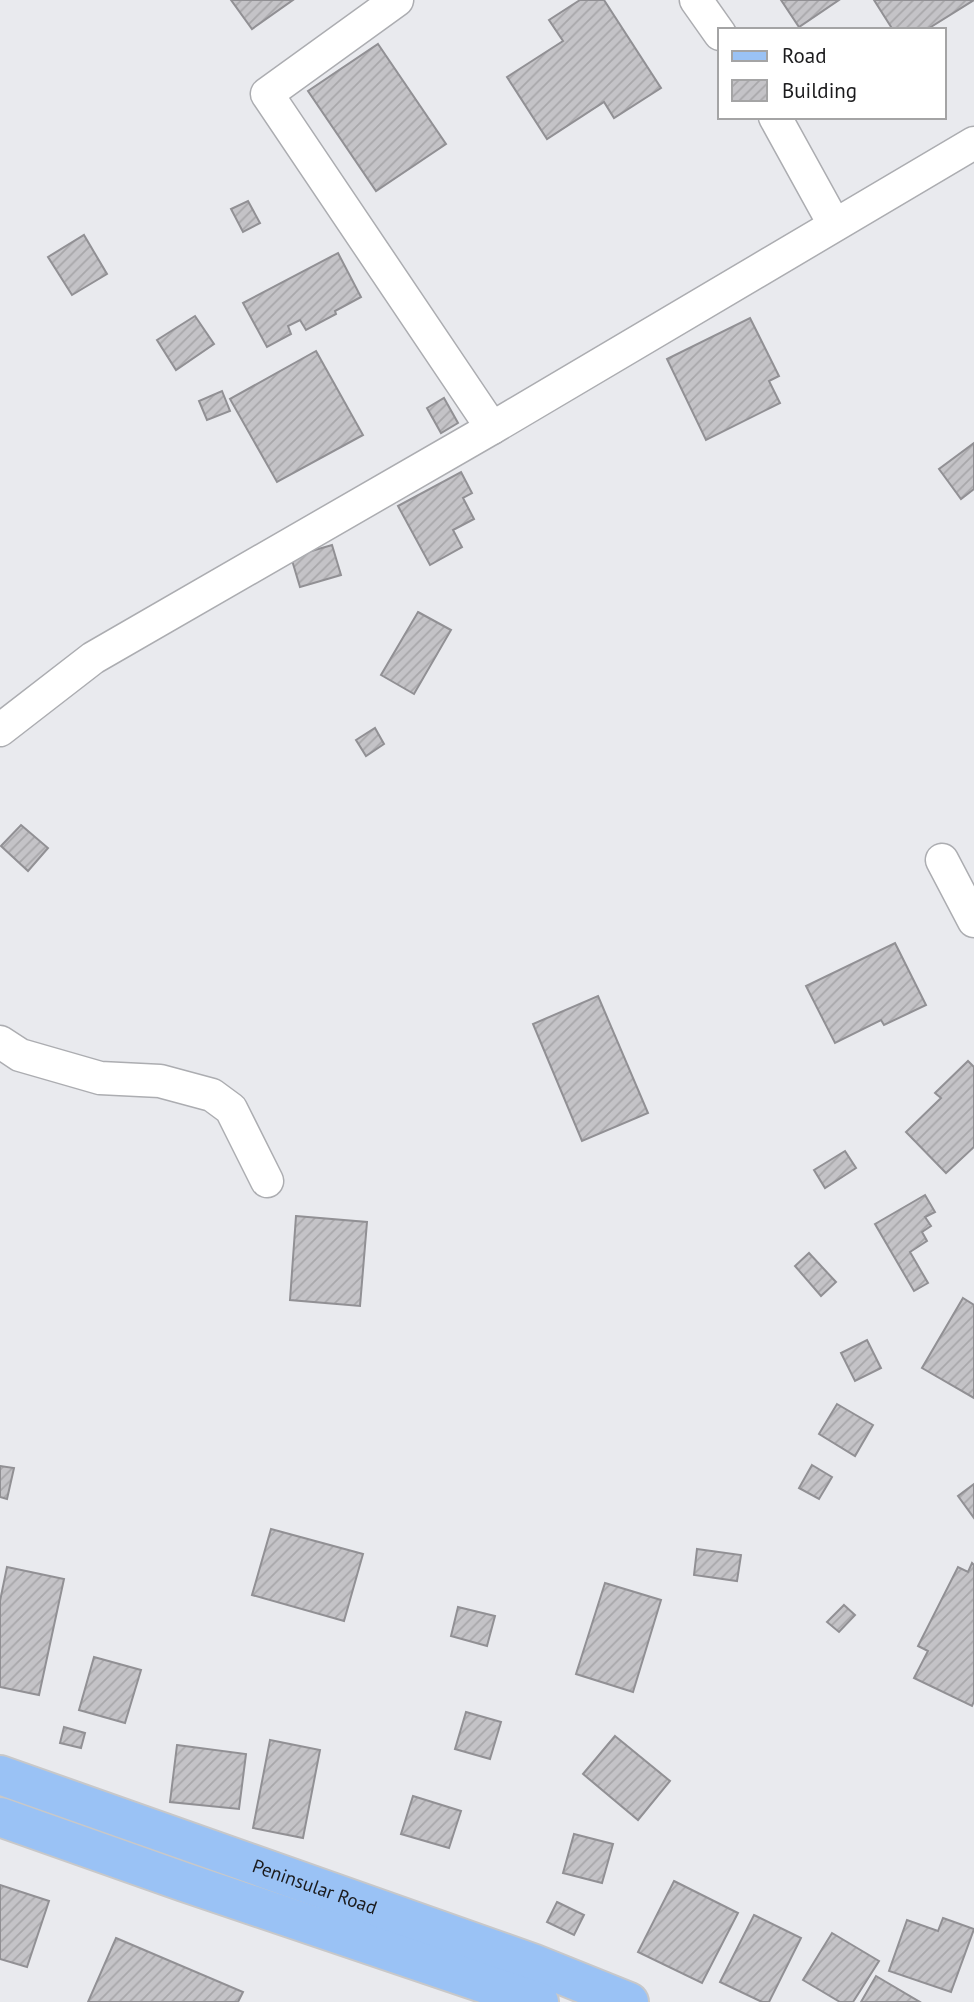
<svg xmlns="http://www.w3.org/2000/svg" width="974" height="2002" viewBox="0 0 974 2002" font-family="'PT Sans',sans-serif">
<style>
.building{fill:url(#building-hatch);stroke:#919094;stroke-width:2}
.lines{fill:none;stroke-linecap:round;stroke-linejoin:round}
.minor-casing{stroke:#acadb1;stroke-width:35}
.major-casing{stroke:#c8c8c9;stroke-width:42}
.minor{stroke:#fff;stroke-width:32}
.major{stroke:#9ac2f5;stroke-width:38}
.labels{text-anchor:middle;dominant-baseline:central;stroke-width:5;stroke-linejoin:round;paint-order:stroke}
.street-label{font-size:19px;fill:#1b1b1d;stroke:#fff}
</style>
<defs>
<pattern id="building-hatch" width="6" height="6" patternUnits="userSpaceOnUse" patternTransform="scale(1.75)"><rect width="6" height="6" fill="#c4c3c7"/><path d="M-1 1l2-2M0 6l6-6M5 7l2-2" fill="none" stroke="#a8a7aa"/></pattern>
</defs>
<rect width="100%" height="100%" fill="#e9eaee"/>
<!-- building -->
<g class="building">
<path d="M231 0H293L252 29Z"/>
<path d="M580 0H604L661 88 614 118 604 102 547 139 507 77 563 41 549 20Z"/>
<path d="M781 0H839L799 27Z"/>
<path d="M874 0H974L926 30H893Z"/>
<path d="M378 44 446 144 376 191 308 91Z"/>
<path d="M248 201 260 223 243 232 231 209Z"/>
<path d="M84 235 107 274 72 295 48 257Z"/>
<path d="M338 253 361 297 335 311 336 314 306 330 300 320 288 326 291 334 267 347 243 303Z"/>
<path d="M195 316 214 344 176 370 157 340Z"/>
<path d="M750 318 779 376 769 381 780 403 706 440 667 359Z"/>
<path d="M316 351 363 435 277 482 230 399Z"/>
<path d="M222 391 230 411 207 420 199 401Z"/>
<path d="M444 398 458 423 441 433 427 408Z"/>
<path d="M974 443V489L961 499 939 469Z"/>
<path d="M461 472 472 493 463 498 474 519 453 530 462 547 430 565 398 506Z"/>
<path d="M332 545 341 575 300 587 291 557Z"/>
<path d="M418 612 451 630 414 694 381 675Z"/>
<path d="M375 728 384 744 366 756 356 740Z"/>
<path d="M21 825 48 848 28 871 1 846Z"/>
<path d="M895 943 926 1005 884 1025 881 1020 835 1043 806 986Z"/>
<path d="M598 996 648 1113 582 1141 533 1024Z"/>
<path d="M968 1061 974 1067V1147L946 1173 906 1132 941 1098 935 1093Z"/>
<path d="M845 1151 856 1168 825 1188 814 1170Z"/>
<path d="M925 1195 935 1212 925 1217 931 1226 922 1232 927 1241 910 1252 928 1283 914 1291 875 1224Z"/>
<path d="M296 1216 367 1222 360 1306 290 1300Z"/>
<path d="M809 1253 836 1282 821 1296 795 1266Z"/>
<path d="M963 1298 974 1305V1398L922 1368Z"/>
<path d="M867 1340 881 1368 855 1381 841 1353Z"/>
<path d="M837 1404 873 1425 855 1456 819 1434Z"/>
<path d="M812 1465 832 1477 819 1499 799 1488Z"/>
<path d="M0 1466 14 1468 7 1499 0 1497Z"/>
<path d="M974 1484V1518L958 1496Z"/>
<path d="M271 1529 363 1554 344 1621 252 1595Z"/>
<path d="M697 1549 741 1555 737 1581 694 1575Z"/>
<path d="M972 1563 974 1565V1701L972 1706 914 1678 928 1651 918 1646 958 1567 968 1572Z"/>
<path d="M7 1567 64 1579 39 1695 0 1687V1601Z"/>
<path d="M605 1583 661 1600 633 1692 576 1674Z"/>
<path d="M844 1605 855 1615 839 1632 827 1622Z"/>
<path d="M458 1607 495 1616 487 1646 451 1636Z"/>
<path d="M94 1657 141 1670 125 1723 79 1710Z"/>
<path d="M466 1712 501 1722 490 1759 455 1749Z"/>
<path d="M64 1727 85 1733 81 1748 60 1743Z"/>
<path d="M615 1736 670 1781 638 1820 583 1774Z"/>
<path d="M270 1740 320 1750 303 1838 253 1828Z"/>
<path d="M177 1745 246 1754 239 1809 170 1802Z"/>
<path d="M413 1796 461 1811 449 1848 401 1834Z"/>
<path d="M574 1834 613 1844 602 1883 563 1873Z"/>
<path d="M674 1881 738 1913 702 1983 638 1952Z"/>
<path d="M0 1885 49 1901 27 1967 0 1959Z"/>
<path d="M557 1902 584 1915 574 1935 547 1922Z"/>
<path d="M754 1915 801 1938 769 2002H762L720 1982Z"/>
<path d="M943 1918 974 1929 951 1992 889 1971 907 1920 938 1931Z"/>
<path d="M832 1933 879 1961 853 2002H840L803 1980Z"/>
<path d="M116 1938 243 1992 238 2002H88Z"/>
<path d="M876 1976 920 2002H861Z"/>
</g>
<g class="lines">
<defs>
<g id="minor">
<path d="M397 0 267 94 492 428"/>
<path d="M696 0 720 34"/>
<path d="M775 117 834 224"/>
<path d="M0 730 93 658 492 428 974 143"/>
<path d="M942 860 974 921"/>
<path d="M0 1042 20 1055 100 1078 160 1081 212 1095 231 1109 267 1181"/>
</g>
<g id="major">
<path id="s1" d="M0 1775 532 1963 629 2002"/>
<path d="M0 1817 184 1882 539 2002"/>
</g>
</defs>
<!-- minor casing -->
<use href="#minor" class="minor-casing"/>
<!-- major casing -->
<use href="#major" class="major-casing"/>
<!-- minor -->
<use href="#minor" class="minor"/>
<!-- major -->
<use href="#major" class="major"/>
</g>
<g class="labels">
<!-- street labels -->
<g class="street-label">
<text stroke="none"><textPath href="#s1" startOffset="334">Peninsular Road</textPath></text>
</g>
</g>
<!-- legend -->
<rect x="718" y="28" width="228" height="91" fill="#ffffff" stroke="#a4a4a5" stroke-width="2"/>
<rect x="732" y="51" width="35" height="10" fill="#9ac2f5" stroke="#a4a4a5" stroke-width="2"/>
<text x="782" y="63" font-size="21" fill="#1b1b1d">Road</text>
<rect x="732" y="80" width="35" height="21" fill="url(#building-hatch)" stroke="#a4a4a5" stroke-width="2"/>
<text x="782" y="98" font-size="21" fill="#1b1b1d">Building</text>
</svg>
